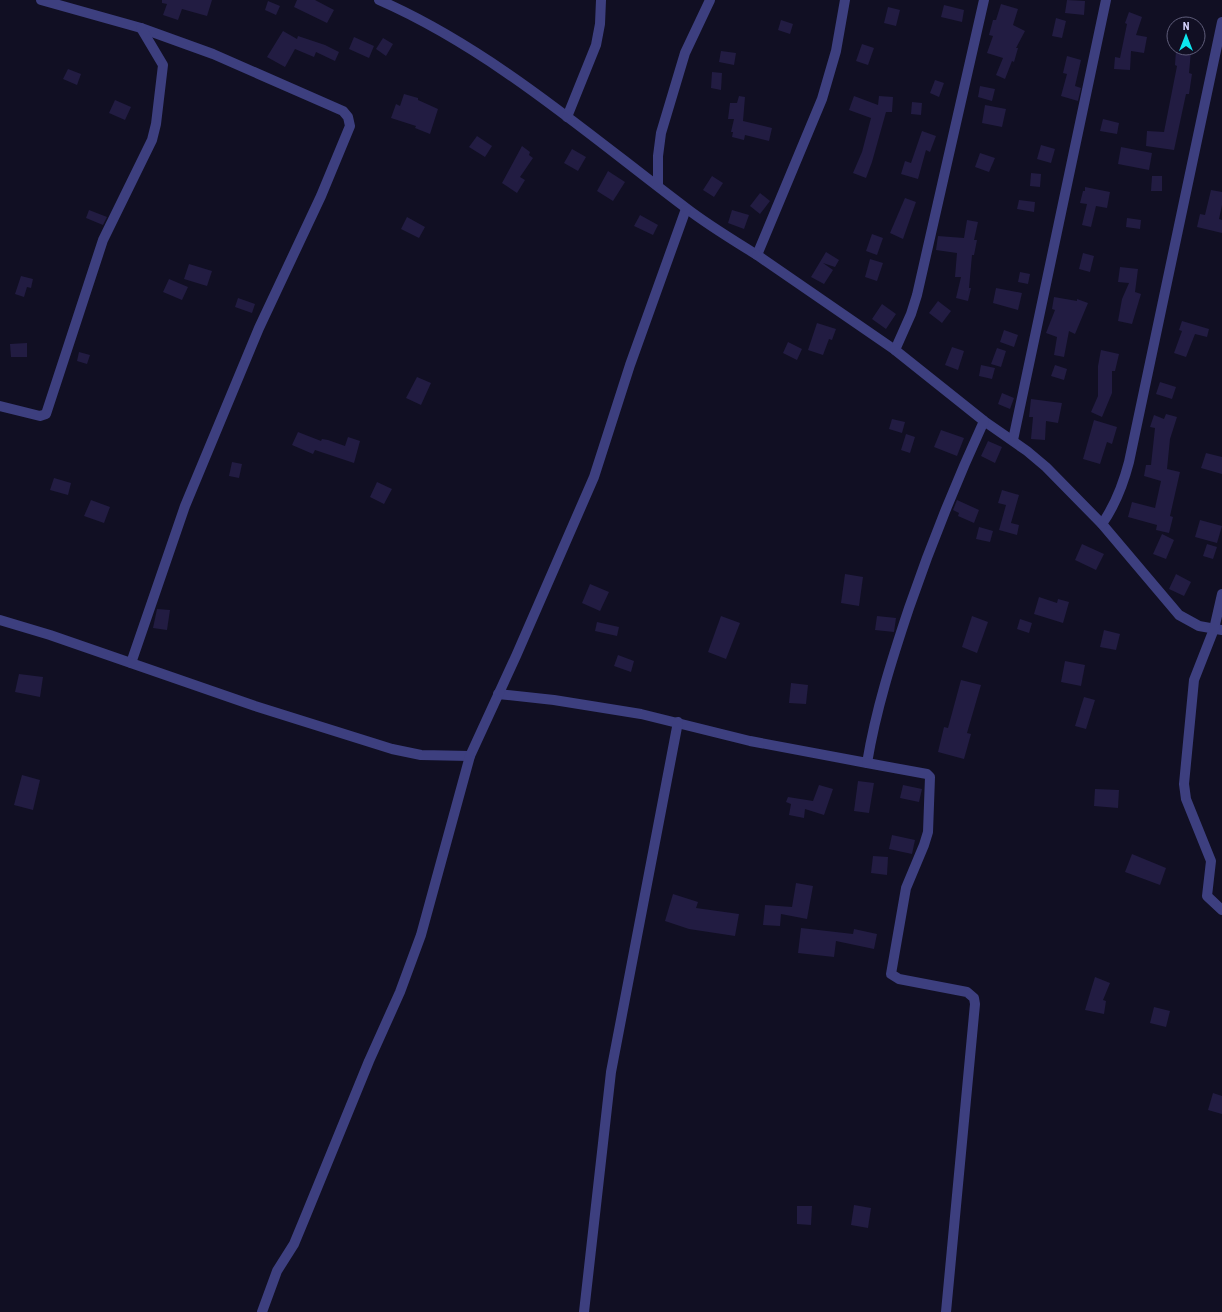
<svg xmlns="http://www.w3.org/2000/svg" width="1222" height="1312" viewBox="0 0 1222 1312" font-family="'Roboto Condensed',sans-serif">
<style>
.building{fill:#221c42}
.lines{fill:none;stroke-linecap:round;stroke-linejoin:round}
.street{stroke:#3d3f7f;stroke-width:10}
</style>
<rect width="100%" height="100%" fill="#110f23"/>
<!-- building -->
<g class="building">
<path d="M162 0H212L207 16 182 9 178 20 163 15 167 4 162 3Z"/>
<path d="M297 0H315L334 10 327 23 294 7Z"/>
<path d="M1067 0 1085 1 1084 15 1065 13Z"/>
<path d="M268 1 280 6 276 15 265 10Z"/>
<path d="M1001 4 1018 9 1013 25 1025 31 1016 48H1018L1014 62 1012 61 1005 79 996 75 1003 58 987 53 993 36 989 35 993 20H996Z"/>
<path d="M944 5 964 10 962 22 941 17Z"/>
<path d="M888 7 900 10 896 26 884 23Z"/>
<path d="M1129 12 1142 17 1136 35 1147 37 1144 53 1131 51 1130 70 1114 69 1115 57 1120 58 1127 24 1125 23Z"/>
<path d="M1056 18 1066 21 1062 38 1052 36Z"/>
<path d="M781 20 793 24 790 34 778 30Z"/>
<path d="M283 31 297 39 298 36 325 45 339 52 335 61 316 52 314 57 295 49 285 67 267 57Z"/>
<path d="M354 37 374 46 369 58 349 49Z"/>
<path d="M383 38 393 44 386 56 376 49Z"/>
<path d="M862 44 874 48 868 65 856 61Z"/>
<path d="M1176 50 1191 51 1189 73 1192 74 1189 94H1186L1174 150 1146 146 1147 131 1164 132 1177 66 1175 65Z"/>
<path d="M721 51 736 53 734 65 719 62Z"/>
<path d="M1067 56 1081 60 1075 86 1081 88 1078 101 1061 96 1067 74 1063 73Z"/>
<path d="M68 69 81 74 77 85 63 79Z"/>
<path d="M712 72 722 73 721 90 711 88Z"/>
<path d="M935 80 944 83 939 97 930 93Z"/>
<path d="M980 86 995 89 992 101 978 97Z"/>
<path d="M404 94 418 98V100L438 109 430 134 415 128 416 126 391 118 396 104 400 106Z"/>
<path d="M739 96 745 97 743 121 772 128 769 141 745 135 744 140 732 137 733 132H731L734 119H728L730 103H737Z"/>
<path d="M854 96 878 105 879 96 893 97 892 112H886L872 162 866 178 853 173 862 152 871 118 849 110Z"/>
<path d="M115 100 131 107 125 120 109 113Z"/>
<path d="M912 102 922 103 921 115 911 114Z"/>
<path d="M985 105 1006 109 1002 127 982 123Z"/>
<path d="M1103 119 1119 123 1117 134 1100 131Z"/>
<path d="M922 131 936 136 930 152 926 150 918 179 901 174 905 161 911 163Z"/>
<path d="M477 136 492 146 485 157 469 147Z"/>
<path d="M1041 145 1055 149 1051 163 1037 159Z"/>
<path d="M522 146 530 152 529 155 533 158 520 177 525 180 517 193 502 183Z"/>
<path d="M1121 147 1152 153 1149 170 1118 164Z"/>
<path d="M572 149 586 157 578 171 564 163Z"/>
<path d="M980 153 995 158 989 172 975 167Z"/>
<path d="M608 171 625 182 613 201 597 191Z"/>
<path d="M1031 173 1041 174 1040 187 1030 186Z"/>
<path d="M712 176 723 183 714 197 703 190Z"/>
<path d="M1152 176H1162V191H1151Z"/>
<path d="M1085 187 1110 192 1107 208 1096 206 1091 227 1082 225 1087 204 1080 203 1083 191H1085Z"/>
<path d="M1211 190 1222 192V205L1219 219 1222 220V233L1197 227 1200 214 1205 215Z"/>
<path d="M760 193 770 201 760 214 750 206Z"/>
<path d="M905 198 916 202 903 239 890 233Z"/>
<path d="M1019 200 1035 202 1034 212 1017 209Z"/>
<path d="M89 210 107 217 103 225 86 218Z"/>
<path d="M732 210 749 215 744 229 728 223Z"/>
<path d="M640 215 658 225 653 235 634 226Z"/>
<path d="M407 217 425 227 419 238 401 229Z"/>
<path d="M1127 218 1141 220 1140 229 1126 227Z"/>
<path d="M967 220 978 222 974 240H977L974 255H972L969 288H971L968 301 956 298 961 277H955L957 253 936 250 938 236 964 238Z"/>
<path d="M872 234 883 238 877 255 866 251Z"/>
<path d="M826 252 839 260 835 267 823 263 833 270 824 284 811 277Z"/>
<path d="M1083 253 1094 256 1090 272 1079 269Z"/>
<path d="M870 259 883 263 877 281 865 277Z"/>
<path d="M189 264 212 271 207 286 184 279Z"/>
<path d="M1120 267 1138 269 1135 292 1141 294 1132 324 1118 321 1122 299 1129 283 1118 282Z"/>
<path d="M1020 272 1030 274 1028 284 1018 282Z"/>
<path d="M21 276 33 279 31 288 27 287 24 297 15 294Z"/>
<path d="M169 279 188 287 182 300 163 292Z"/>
<path d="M996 288 1022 293 1018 310 993 303Z"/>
<path d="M1054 297 1077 301V299L1088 303 1075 334 1069 331 1064 357 1054 355 1057 337 1046 333 1055 310 1052 309Z"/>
<path d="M238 298 255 304 252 313 235 307Z"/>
<path d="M938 301 951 311 942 323 929 313Z"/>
<path d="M882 304 896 314 886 329 872 319Z"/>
<path d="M1182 321 1209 329 1207 337 1195 334 1186 357 1174 353 1182 331 1179 330Z"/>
<path d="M817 323 836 329 832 340 829 339 823 355 808 350Z"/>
<path d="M1004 330 1018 335 1014 347 1000 342Z"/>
<path d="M788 342 802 349 797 360 783 353Z"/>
<path d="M27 343V357H11L10 344Z"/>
<path d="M952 347 964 351 958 370 945 365Z"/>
<path d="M997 348 1006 351 1001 367 991 364Z"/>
<path d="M1101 350 1119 354 1115 371H1112V393L1102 417 1091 412 1098 396V366Z"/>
<path d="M79 352 90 355 87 364 77 361Z"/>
<path d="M981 365 995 368 992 379 979 376Z"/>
<path d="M1055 365 1067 369 1064 380 1051 376Z"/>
<path d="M417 377 431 383 421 405 406 398Z"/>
<path d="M1160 382 1176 387 1172 399 1156 394Z"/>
<path d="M1002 393 1014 398 1010 409 998 404Z"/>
<path d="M1031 399 1062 403 1058 423 1046 421 1045 440 1031 439 1033 417H1029Z"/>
<path d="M1166 414 1177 417 1170 439 1167 469 1180 472 1170 516 1173 517 1169 533 1156 530 1157 525 1128 517 1132 502 1155 508 1161 481 1144 476 1146 465H1151L1155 428 1150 427 1154 415 1164 419Z"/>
<path d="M892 419 905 422 902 433 889 429Z"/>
<path d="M1094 420 1117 427 1112 444 1107 442 1100 464 1083 459Z"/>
<path d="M941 430 964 438 957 456 934 447Z"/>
<path d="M298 432 321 441 322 439 328 440 345 446 348 437 360 441 354 463 315 450 313 454 292 445Z"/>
<path d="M906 434 915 437 910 453 901 450Z"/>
<path d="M988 441 1002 447 995 463 981 456Z"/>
<path d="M1206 453 1222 457V474L1201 468Z"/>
<path d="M232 462 242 464 239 478 229 476Z"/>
<path d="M54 478 71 483 68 495 50 490Z"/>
<path d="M377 482 392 489 384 504 370 497Z"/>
<path d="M1002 490 1019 495 1011 523 1019 525 1017 535 999 530 1006 505 998 503Z"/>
<path d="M91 500 110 507 104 523 84 516Z"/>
<path d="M957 500 979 510 974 523 958 516 959 513 953 510Z"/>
<path d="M1200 520 1222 526 1217 543 1195 537Z"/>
<path d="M979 527 993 531 990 542 976 539Z"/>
<path d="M1162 534 1174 540 1166 559 1153 554Z"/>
<path d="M1082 544 1104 554 1096 570 1075 560Z"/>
<path d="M1207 544 1217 547 1213 559 1203 556Z"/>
<path d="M845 574 863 577 859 606 841 603Z"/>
<path d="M1176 574 1191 582 1184 596 1169 589Z"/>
<path d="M590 584 609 592 600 611 582 603Z"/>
<path d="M1039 597 1057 603 1058 599 1069 602 1063 623 1034 614Z"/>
<path d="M157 609 170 610 167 630 153 628Z"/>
<path d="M721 616 740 623 726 659 708 652Z"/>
<path d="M877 616 896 618 894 632 875 630Z"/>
<path d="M972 616 988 622 977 653 962 647Z"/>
<path d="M1020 619 1032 623 1029 633 1017 629Z"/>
<path d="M597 622 619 627 617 636 595 631Z"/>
<path d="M1104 630 1120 634 1116 650 1100 647Z"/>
<path d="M618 655 634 661 631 672 614 666Z"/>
<path d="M1065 661 1085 665 1081 686 1061 682Z"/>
<path d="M19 674 43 677 40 697 15 692Z"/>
<path d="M961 680 981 685 967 733 971 734 964 759 938 752 944 727 948 728Z"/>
<path d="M791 683 808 685 806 704 789 703Z"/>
<path d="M1084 697 1095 700 1086 729 1075 726Z"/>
<path d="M22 775 40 780 33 810 14 805Z"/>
<path d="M858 781 874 783 869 813 854 811Z"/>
<path d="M819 785 833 789 824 815 805 809 804 818 789 815 791 804 786 802 788 797 813 801Z"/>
<path d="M903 785 922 789 919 802 900 798Z"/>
<path d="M1095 789 1119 790 1118 808 1094 806Z"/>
<path d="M892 835 915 840 912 854 889 849Z"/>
<path d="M1132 854 1166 868 1160 885 1125 872Z"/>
<path d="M873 856 888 857 887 875 871 873Z"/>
<path d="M796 883 813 886 807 919 781 914 780 926 763 925 765 905 792 907Z"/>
<path d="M673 894 698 902 696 908 739 914 735 936 689 929 665 921Z"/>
<path d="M801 928 853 934 854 929 877 934 874 949 836 941 834 957 798 953Z"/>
<path d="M1095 977 1110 983 1103 1000 1106 1001 1104 1014 1085 1010Z"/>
<path d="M1154 1007 1170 1011 1166 1027 1150 1023Z"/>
<path d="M1213 1093 1222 1096V1114L1208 1110Z"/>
<path d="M854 1205 871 1208 868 1228 851 1225Z"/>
<path d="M797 1206H812L811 1225 797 1224Z"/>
</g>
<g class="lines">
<!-- street -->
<g class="street">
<path d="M41 0 141 28 213 54 343 111 348 117 350 126 321 196 259 328 185 506 131 663"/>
<path d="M379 0C491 49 589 135 686 208 708 225 733 240 757 255L822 99 836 51 845 0"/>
<path d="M567 117 596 45 600 24 601 0"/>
<path d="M658 186V156L661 133 685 53 710 0"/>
<path d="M757 255 895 350 984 421 1027 451 1046 467 1102 524 1179 615 1199 626 1222 630"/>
<path d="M895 350 911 314 917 295 984 0"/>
<path d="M0 406 40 416 46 414 103 240 152 140 156 124 163 65 141 28"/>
<path d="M1013 440 1106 0"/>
<path d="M1102 524C1116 504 1123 485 1129 462L1222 22"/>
<path d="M1222 594 1214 629 1194 680 1184 784 1186 799 1211 861 1207 896 1222 910"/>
<path d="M0 620 50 635 255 706 392 749 421 755 470 756"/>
<path d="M498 694 554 700 641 714 750 741 867 763C876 709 892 659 909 608 931 544 956 482 984 421"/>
<path d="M867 763 927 774 930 777 928 832 924 845 906 888 891 974 899 979 967 992 974 998 975 1004 946 1312"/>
<path d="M262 1312 277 1271 294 1244 306 1215 369 1061 400 992 421 935 470 756 516 656 594 477 630 365 686 209"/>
<path d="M584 1312 611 1072 678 722"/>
</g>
</g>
<!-- north arrow -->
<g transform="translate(1186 36)"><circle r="19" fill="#110f23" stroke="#5f5d7a"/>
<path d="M0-3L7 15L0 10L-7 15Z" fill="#0de6ee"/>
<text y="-6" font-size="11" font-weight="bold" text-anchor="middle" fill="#d5d3fd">N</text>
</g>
</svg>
